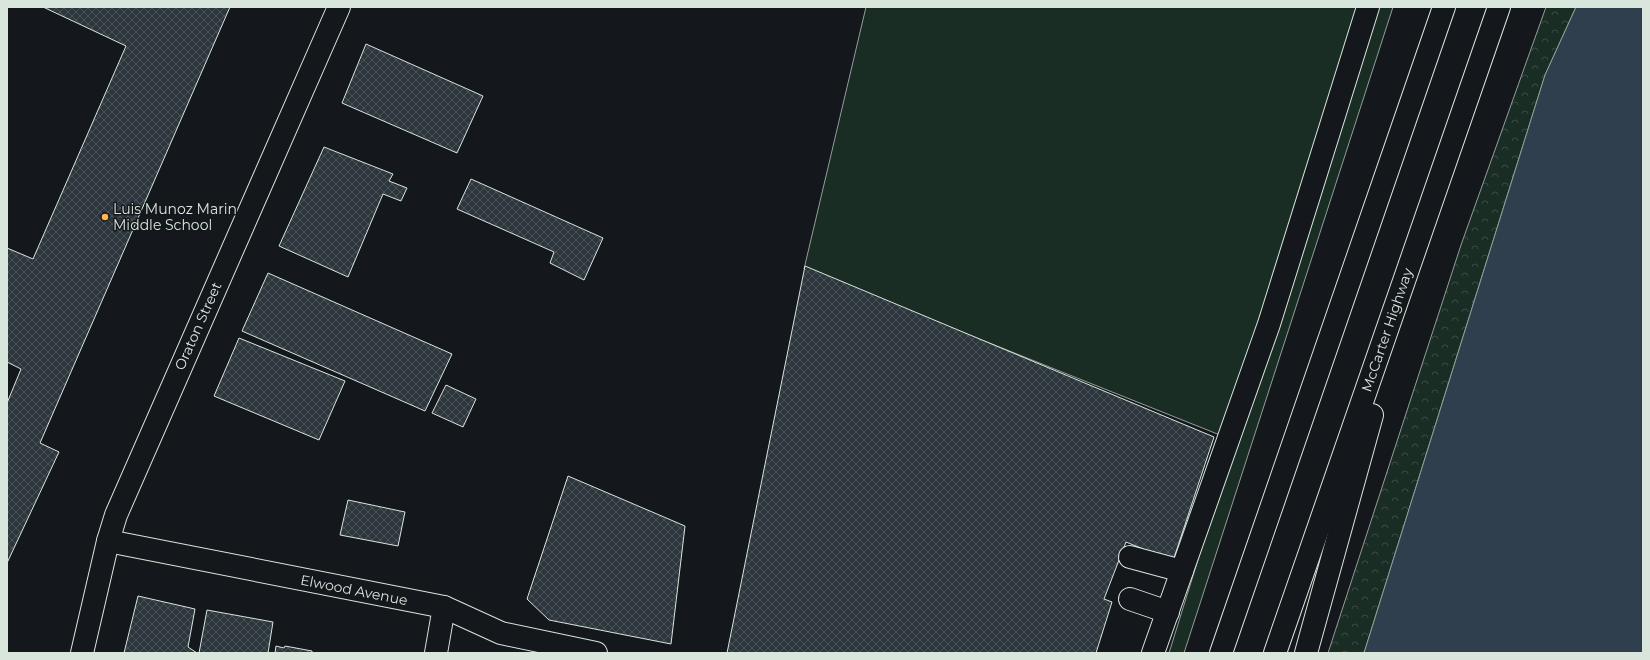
<svg xmlns="http://www.w3.org/2000/svg" width="1650" height="660" viewBox="0 0 1650 660" font-family="Montserrat,sans-serif">
<style>
.green{fill:#1a2d24;stroke:#939e99}
.forest{fill:url(#forest-crowns);stroke:#939e99}
.water{fill:#2f3f4d;stroke:#939e99}
.building{fill:url(#building-cross-hatch);stroke:#d8e6dc}
.lines{fill:none;stroke-linecap:round;stroke-linejoin:round}
.minor-casing{stroke:#d8e6dc;stroke-width:24}
.highway-casing{stroke:#d8e6dc;stroke-width:24}
.minor{stroke:#14181c;stroke-width:22}
.highway{stroke:#14181c;stroke-width:22}
.poi-dot{fill:#ffb74d;stroke:#14181c;stroke-width:1.5}
.labels{text-anchor:middle;dominant-baseline:central;stroke-width:3;stroke-linejoin:round;paint-order:stroke}
.poi-label{font-size:14px;fill:#d8e6dc;stroke:#14181c;text-anchor:start}
.street-label{font-size:14px;fill:#d8e6dc;stroke:#14181c}
</style>
<defs>
<pattern id="forest-crowns" width="20" height="18" patternUnits="userSpaceOnUse"><rect width="20" height="18" fill="#1a2d24"/><path d="M2 6a3 3 0 1 1 6 0M12 15a3 3 0 1 1 6 0" fill="none" stroke="#3b4b43"/></pattern>
<pattern id="building-cross-hatch" width="8" height="8" patternUnits="userSpaceOnUse"><rect width="8" height="8" fill="#2c363c"/><path d="M0 0l8 8M0 8l8-8" fill="none" stroke="#4a5358"/></pattern>
</defs>
<rect width="100%" height="100%" fill="#14181c"/>
<!-- green -->
<path class="green" d="M866 7H1393L1184 653H1169L1235 441 804 269Z"/>
<!-- forest -->
<path class="forest" d="M1546 7H1576L1545 75 1364 653H1328L1461 245Z"/>
<!-- water -->
<path class="water" d="M1576 7H1643V653H1364L1545 75Z"/>
<!-- building -->
<g class="building">
<path d="M43 7H230L40 443 59 452 7 563V403L21 369 7 362V248L33 259 126 46Z"/>
<path d="M366 44 483 96 457 153 342 103Z"/>
<path d="M324 147 393 174 389 181 407 188 401 201 383 194 348 277 279 246Z"/>
<path d="M471 179 603 238 584 280 550 263 554 252 457 209Z"/>
<path d="M805 266 1214 437 1173 561 1126 542 1104 599 1112 602 1096 653H727Z"/>
<path d="M268 273 452 354 425 411 242 331Z"/>
<path d="M239 338 345 381 319 440 214 396Z"/>
<path d="M446 385 476 399 463 427 432 413Z"/>
<path d="M568 476 685 526 671 644 549 620 527 599Z"/>
<path d="M348 500 405 512 398 546 340 535Z"/>
<path d="M138 596 195 609 188 647 197 653H124Z"/>
<path d="M207 610 273 622 268 653H199Z"/>
<path d="M276 646 284 648 285 646 312 651V653H275Z"/>
</g>
<g class="lines">
<defs>
<g id="minor">
<path d="M108 541 444 607 501 633 596 653"/>
<path d="M1130 557 1182 571"/>
<path d="M1130 599 1168 612"/>
<path d="M82 653 108 541 116 515 339 7"/>
<path d="M436 653 444 607"/>
<path d="M1153 653 1269 324 1368 7"/>
</g>
<g id="highway">
<path d="M1221 653 1444 7"/>
<path d="M1275 653 1499 7"/>
<path d="M1306 653 1372 415"/>
</g>
</defs>
<!-- minor casing -->
<use href="#minor" class="minor-casing"/>
<!-- highway casing -->
<use href="#highway" class="highway-casing"/>
<!-- minor -->
<use href="#minor" class="minor"/>
<!-- highway -->
<use href="#highway" class="highway"/>
</g>
<!-- markers -->
<circle class="poi-dot" cx="105" cy="217" r="4"/>
<g class="labels">
<!-- poi labels -->
<g class="poi-label">
<text x="113" y="209">Luis Munoz Marin<tspan x="113" dy="16">Middle School</tspan></text>
</g>
<!-- street labels -->
<g class="street-label">
<text transform="translate(198 326) rotate(-66)">Oraton Street</text>
<text transform="translate(1387 330) rotate(-71)">McCarter Highway</text>
<text transform="translate(354 590) rotate(11)">Elwood Avenue</text>
</g>
</g>
<!-- border -->
<rect width="1650" height="660" fill="none" stroke="#d8e6dc" stroke-width="16"/>
</svg>
